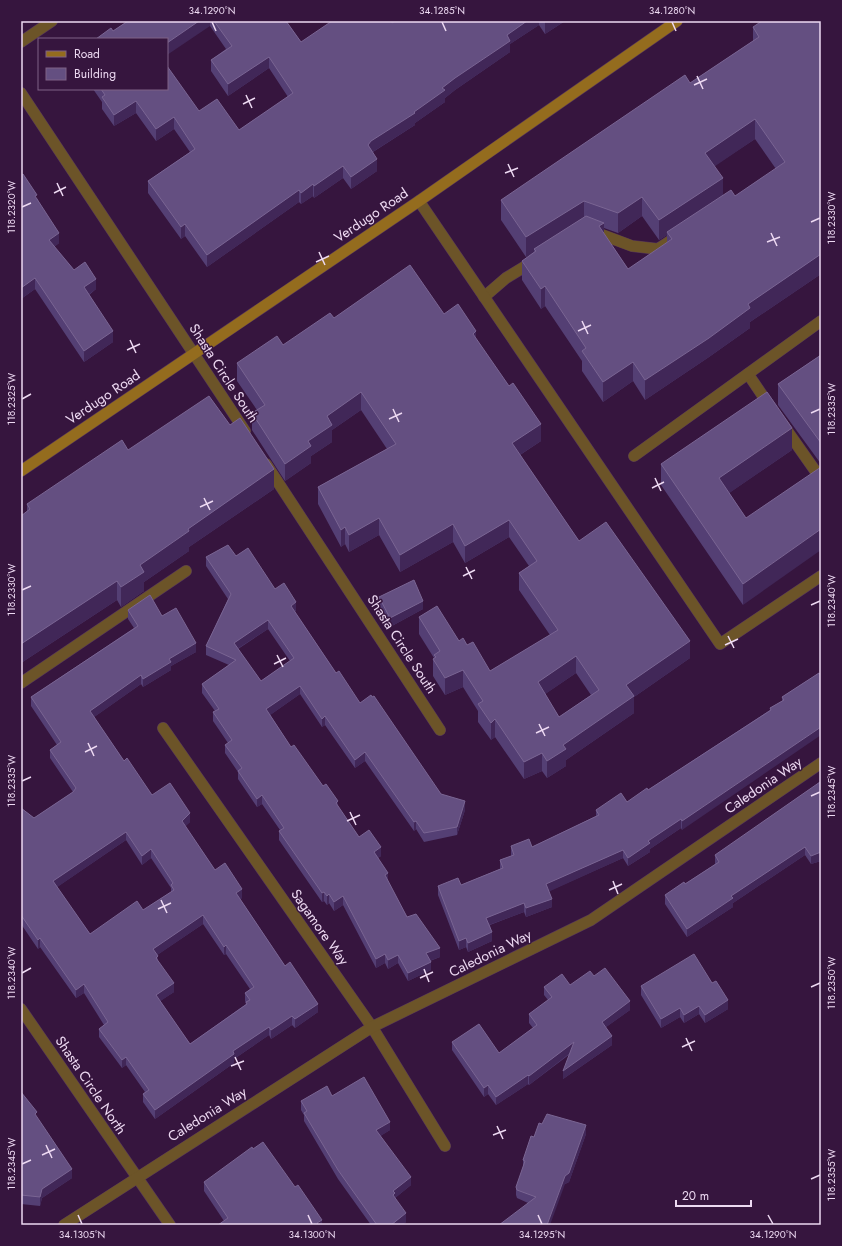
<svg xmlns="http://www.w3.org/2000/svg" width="842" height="1246" viewBox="0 0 842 1246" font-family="Jost,sans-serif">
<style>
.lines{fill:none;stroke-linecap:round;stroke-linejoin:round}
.service-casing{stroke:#53345b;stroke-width:12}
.minor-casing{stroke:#53345b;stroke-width:12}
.secondary-casing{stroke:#53345b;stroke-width:12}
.service{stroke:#6c5428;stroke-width:11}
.minor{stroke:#6c5428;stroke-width:11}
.secondary{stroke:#946c1e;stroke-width:11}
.wall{fill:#543f74;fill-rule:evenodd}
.shaded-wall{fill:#412758}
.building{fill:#644f81;stroke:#7a6593;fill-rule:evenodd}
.ticks{fill:none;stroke:#edd9f2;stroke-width:1.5}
.labels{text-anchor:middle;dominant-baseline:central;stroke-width:3;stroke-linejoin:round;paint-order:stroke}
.street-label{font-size:14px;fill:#edd9f2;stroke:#36153e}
.neatline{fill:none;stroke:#edd9f2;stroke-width:1.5}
.ticks-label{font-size:10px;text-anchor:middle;fill:#edd9f2}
</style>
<rect width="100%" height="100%" fill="#36153e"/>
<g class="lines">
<defs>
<g id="service">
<path d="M592 231 632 246 658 249 670 241"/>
<path d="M484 297 506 278 534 261"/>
<path d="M21 683 186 571"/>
</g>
<g id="minor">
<path d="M21 42 52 21"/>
<path d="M21 93 245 431"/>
<path d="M419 201 720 644 821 576"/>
<path d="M748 374 771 408"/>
<path d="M783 425 821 479"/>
<path d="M634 456 821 321"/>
<path d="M266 464 440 730"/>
<path d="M163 728 372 1027 445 1146"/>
<path d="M21 1009 170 1225"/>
<path d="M64 1225 372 1027 591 920 821 763"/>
</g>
<path id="secondary" d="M21 471 419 201 677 21"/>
</defs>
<!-- service casing -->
<use href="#service" class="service-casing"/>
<!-- minor casing -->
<use href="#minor" class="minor-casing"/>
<!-- secondary casing -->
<use href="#secondary" class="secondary-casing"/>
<!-- service -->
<use href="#service" class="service"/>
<!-- minor -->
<use href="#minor" class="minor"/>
<!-- secondary -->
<use href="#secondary" class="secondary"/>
</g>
<!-- wall -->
<g class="wall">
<path d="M128 21H286L301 42 392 23 395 21H565L545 34 539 25 510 44V52L455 90 445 98V102L415 123V125L373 152 377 171 351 189 343 178 314 198 313 196 301 204 299 202 207 267 185 236 181 239 148 193V181L190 152 174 129 156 141 136 113 114 126 102 109V102L93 89H167L199 111 239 130 288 97 269 68 228 96 211 71V60L226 49 210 26 113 31Z"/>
<path d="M821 21V274L750 322V328L709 357 645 400 633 381 603 402 582 371V361L545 306 541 309 522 280V261L534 252 526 257 501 220V200L690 83 753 41V27ZM755 139 776 169 735 196 723 195 714 166ZM642 216 659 240 667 235V243L628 269 604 234V228L618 233Z"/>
<path d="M37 198 59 243 54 247 74 270 96 289 89 295 113 342 84 362 35 289 21 299Z"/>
<path d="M444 314 476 339 541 441 520 455 579 541 690 658 634 697V713L566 760V766L547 778 542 771 524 779 495 737 491 740 478 722V711L463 687 445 695 433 676V659L434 658 419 634V617L467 645 490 671 550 635 519 590V573L529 566 509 537 465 563 453 542 400 572 379 535 349 552 345 544 341 547 318 504V487L387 449 361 410 332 430V442L311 456V463L285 481 252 430V413L257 410 237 381V363L283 345 334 318ZM576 673 591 695 559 717 545 694Z"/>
<path d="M821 355V464L778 405V384Z"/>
<path d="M128 450 274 489 189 547V551L144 582V591L121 607 117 600 21 663V516L27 512V504Z"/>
<path d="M792 450 729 493 746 518 743 605 661 485V464Z"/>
<path d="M236 556 275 589 296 610 295 612 336 673 360 703 441 794 465 810 457 835 424 842 416 829 414 831 365 761 355 768 325 725 322 727 300 694 270 715 291 747 323 786 338 807 359 837 381 856 378 858 388 882 407 917 440 957 430 961 431 970 408 981 398 963 388 969 385 963 376 968 343 905 334 911 329 903 327 905 324 901 322 902 279 840V831L280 830 262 804 257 807 238 779V772L225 753V745L228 743 213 721V712L215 711 202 693V684L229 665 206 655V646L228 599 206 566V557ZM268 629 290 661 261 681 238 649Z"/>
<path d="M379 597 423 609 390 627 379 606Z"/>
<path d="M128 610 162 616 196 652 171 666V670L143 687 141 684 94 717 124 761 152 795 190 822 185 826 215 870 242 898 240 899 285 966 318 1012 295 1028 292 1025 271 1039 269 1035 234 1059V1063L155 1119 143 1102V1094L145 1092 126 1065 122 1068 99 1037V1029L104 1025 84 993 76 998 40 947 38 949 21 924V808L34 818 73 792 50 758V750L57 745 31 706V697L134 628 128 619ZM126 840 142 865 151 858 171 888V892L143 910 90 934 57 887ZM203 924 224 955 226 954 250 989 245 993V1001L246 1004 190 1044 160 1001 174 992 158 961 157 955Z"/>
<path d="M819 673 682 830 681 828 650 849V852L628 866 623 858 549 891 552 907 526 917 524 912 490 925 492 941 468 952 466 947 459 950 438 895V886L461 885 500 869V860L511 856V846L532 847 596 816V810L627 802 648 790 770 710V708L782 701V697Z"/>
<path d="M821 784V861L811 864 805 855 733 903V907L687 937 665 904V895L685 884 715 864V855Z"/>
<path d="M594 976 630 1010 606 1027 612 1045 563 1079 570 1054 529 1085 528 1084 496 1105 488 1094 484 1097 452 1050V1042L499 1053 533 1028 529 1023V1014L548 1000 544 995V987L570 985Z"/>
<path d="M641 986 728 1009 705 1023 699 1014 684 1023 680 1017 661 1028 641 995Z"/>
<path d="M21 1092 37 1118 72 1178 42 1198 40 1206 21 1204Z"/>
<path d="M332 1096 390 1130 380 1136 411 1185 395 1198 406 1222 402 1225H371L338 1179 304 1121V1115L301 1110V1101Z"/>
<path d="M542 1124 586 1134 569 1182 565 1184 528 1203 517 1198 516 1195V1187L523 1168V1160L534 1137Z"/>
<path d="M204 1182 322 1225 224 1221 204 1191Z"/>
</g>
<!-- shaded-wall -->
<g class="shaded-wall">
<path d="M199 21H210V26L167 55V43Z"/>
<path d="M527 21H539V25L510 44V52L455 90 445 98V102L415 123V125L371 153 368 145 371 141 414 112 442 88 507 35Z"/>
<path d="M547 21H565L545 34V22Z"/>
<path d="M269 57V68L228 96V84Z"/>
<path d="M136 101V113L114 126V115Z"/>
<path d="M174 117V129L156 141V129Z"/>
<path d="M755 119V139L705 173V153Z"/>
<path d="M377 159V171L351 189V177Z"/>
<path d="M343 166V178L314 198V186Z"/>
<path d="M723 178V198L667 232V235L659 240V220Z"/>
<path d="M313 184V196L301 204V193Z"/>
<path d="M299 190V202L207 267V255Z"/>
<path d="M642 197V216L618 233V213Z"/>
<path d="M584 201V221L534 249V252L526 257V237Z"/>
<path d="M604 223V243L599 226Z"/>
<path d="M185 224V236L181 239V227Z"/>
<path d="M59 233V243L49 251V240Z"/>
<path d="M821 254V274L750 322V328L709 357 645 400V380L748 304Z"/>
<path d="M35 278V289L21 299V288Z"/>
<path d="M96 279V289L84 298V287Z"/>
<path d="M545 286V306L541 309V289Z"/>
<path d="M113 331V342L84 362V351Z"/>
<path d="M476 331V348L473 334Z"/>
<path d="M633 362V381L603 402V382Z"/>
<path d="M361 392V410L332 430V442L311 456V463L285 481V464L308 441 327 416Z"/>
<path d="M541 424V441L512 460V443Z"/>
<path d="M792 428V450L719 500V478Z"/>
<path d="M274 469V489L189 547V551L144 582V591L121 607V587L140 565 188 529Z"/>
<path d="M379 518V535L349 552V535Z"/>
<path d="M509 520V537L465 563V546Z"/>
<path d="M453 524V542L400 572V555Z"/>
<path d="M345 527V544L341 547V530Z"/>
<path d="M821 529V550L743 605V584Z"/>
<path d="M117 581V600L21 663V644Z"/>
<path d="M423 601V609L390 627V618Z"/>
<path d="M296 602V610L291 614V606Z"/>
<path d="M268 620V629L234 651V643Z"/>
<path d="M690 641V658L634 697V713L566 760V766L547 778V761L563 745 626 685Z"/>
<path d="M196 643V652L171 666V670L143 687V679L169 659Z"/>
<path d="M576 656V673L538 699V682Z"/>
<path d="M463 670V687L445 695V678Z"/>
<path d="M141 675V684L90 720V711Z"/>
<path d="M300 686V694L266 718V709Z"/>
<path d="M325 716V725L322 727V719Z"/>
<path d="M495 719V737L491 740V723Z"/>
<path d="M821 727V735L682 830V821Z"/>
<path d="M365 752V761L355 768V760Z"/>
<path d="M542 753V771L524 779V762Z"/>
<path d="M262 795V804L257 807V799Z"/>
<path d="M338 801V810L336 803Z"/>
<path d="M465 801V810L457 835V827Z"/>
<path d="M190 813V822L182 830V821Z"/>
<path d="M681 819V828L650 849V852L628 866V858L648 841Z"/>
<path d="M416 821V829L414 831V822Z"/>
<path d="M126 832V840L53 890V881Z"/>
<path d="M381 847V856L374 860V852Z"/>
<path d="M805 847V855L733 903V907L687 937V929L731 896Z"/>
<path d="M151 849V858L142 865V856Z"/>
<path d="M623 850V858L546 893V884Z"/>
<path d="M821 852V861L811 864V856Z"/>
<path d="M388 873V882L385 875Z"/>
<path d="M242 889V898L236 902V893Z"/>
<path d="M324 892V901L322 902V893Z"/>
<path d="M329 894V903L327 905V896Z"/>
<path d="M343 896V905L334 911V902Z"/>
<path d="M552 899V907L526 917V908Z"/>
<path d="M524 903V912L486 926V918Z"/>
<path d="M203 915V924L153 958V949Z"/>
<path d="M492 932V941L468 952V943Z"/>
<path d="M40 938V947L38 949V940Z"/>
<path d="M466 938V947L459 950V941Z"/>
<path d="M226 945V954L224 955V947Z"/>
<path d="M440 948V957L426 962V953Z"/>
<path d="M385 954V963L376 968V959Z"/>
<path d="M398 955V963L388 969V960Z"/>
<path d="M431 962V970L408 981V973Z"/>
<path d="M174 983V992L156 1004V995Z"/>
<path d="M84 984V993L76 998V990Z"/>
<path d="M728 1000V1009L705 1023V1015Z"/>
<path d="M630 1001V1010L602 1030V1022Z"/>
<path d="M318 1004V1012L295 1028V1019Z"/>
<path d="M699 1006V1014L684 1023V1015Z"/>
<path d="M680 1008V1017L661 1028V1019Z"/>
<path d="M292 1016V1025L271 1039V1030Z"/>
<path d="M269 1027V1035L234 1059V1063L155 1119V1110L233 1051Z"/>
<path d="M612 1036V1045L563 1079V1071Z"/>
<path d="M574 1042V1050L529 1085V1076Z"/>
<path d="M126 1057V1065L122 1068V1060Z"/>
<path d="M528 1075V1084L496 1105V1097Z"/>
<path d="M488 1085V1094L484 1097V1088Z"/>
<path d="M390 1122V1130L376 1139V1130Z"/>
<path d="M586 1125V1134L569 1182 565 1184 550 1225H547L565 1176Z"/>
<path d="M72 1169V1178L42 1198 40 1206V1197L42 1189Z"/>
<path d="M411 1177V1185L395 1198V1202L393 1204V1191Z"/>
<path d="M406 1213V1222L402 1225H391Z"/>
<path d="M322 1220V1225H317V1223Z"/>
</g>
<!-- building -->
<g class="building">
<path d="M128 21H199L167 43V39H96L111 28 113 31Z"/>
<path d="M214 21H286L301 42 332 21H391L392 23 395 21H527L507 35 510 41 455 78 442 88 445 90 414 112 415 113 371 141 368 145 377 159 351 177 343 166 314 186 313 184 301 193 299 190 207 255 185 224 181 227 148 181 195 149 174 117 156 129 136 101 114 115 102 97 105 95 101 89H167V66L199 111 217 99 239 130 293 93 269 57 228 84 211 60 232 46Z"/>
<path d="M762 21H821V254L748 304 750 308 709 338 645 380 633 362 603 382 582 351 586 348 545 286 541 289 522 261 536 251 534 249 586 216 604 223 599 226 628 269 672 239 667 232 731 190 735 196 785 162 755 119 705 153 723 178 659 220 642 197 618 213 584 201 526 237 501 200 685 75 690 83 759 37 753 27Z"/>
<path d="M23 174 37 195 35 196 59 233 49 240 74 270 85 262 96 279 84 287 113 331 84 351 35 278 21 288V175Z"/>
<path d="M410 265 444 314 458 304 476 331 473 334 509 386 513 383 541 424 512 443 579 541 606 522 690 641 626 685 634 696 563 745 566 749 547 761 542 753 524 762 495 719 491 723 478 704 483 701 463 670 445 678 433 659 436 657 434 655 440 651 419 617 437 606 459 641 463 638 467 645 473 642 490 671 558 630 519 573 537 561 509 520 465 546 453 524 400 555 379 518 349 535 345 527 341 530 318 487 396 444 361 392 327 416 332 425 308 441 311 446 285 464 252 413 265 405 237 363 277 336 283 345 330 313 334 318ZM576 656 599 690 559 717 538 682Z"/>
<path d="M821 355V443L778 384Z"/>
<path d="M767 392 792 428 719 478 746 518 821 467V529L743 584 661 464Z"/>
<path d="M209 396 230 425 240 418 274 469 188 529 189 531 140 565 144 572 121 587 117 581 21 644V516L30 509 27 504 122 440 128 450Z"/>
<path d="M228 545 236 556 248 548 275 589 284 583 296 602 291 606 336 673 339 671 360 703 371 695 372 697 374 696 441 794 465 801 457 827 424 833 416 821 414 822 365 752 355 760 325 716 322 719 300 686 266 709 291 747 294 745 323 786 326 784 338 801 336 803 359 837 369 830 381 847 374 852 388 873 385 875 407 917 416 914 440 948 426 953 431 962 408 973 398 955 388 960 385 954 376 959 343 896 334 902 329 894 327 896 324 892 322 893 279 831 284 828 262 795 257 799 238 771 242 768 225 745 232 740 213 712 219 709 202 684 236 660 206 646 231 594 206 557ZM268 620 294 658 261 681 234 643Z"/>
<path d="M414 580 423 601 390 618 379 597Z"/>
<path d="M150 595 162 616 176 608 196 643 169 659 171 662 143 679 141 675 90 711 124 761 127 758 152 795 170 783 190 813 182 821 215 870 225 863 242 889 236 893 285 966 290 962 318 1004 295 1019 292 1016 271 1030 269 1027 233 1051 234 1054 155 1110 143 1094 149 1090 126 1057 122 1060 99 1029 108 1022 84 984 76 990 40 938 38 940 21 915V808L34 818 73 792 76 788 50 750 61 742 31 697 138 626 128 610ZM126 832 142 856 151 849 173 883 171 885 174 890 143 910 137 901 90 934 53 881ZM203 915 224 947 226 945 254 987 245 993 250 1000 246 1002 247 1004 190 1044 156 995 174 983 156 958 158 956 153 949Z"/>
<path d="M819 673 821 676V727L682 821 681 819 648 841 650 843 628 858 623 850 546 884 552 899 526 908 524 903 486 918 492 932 468 943 466 938 459 941 438 886 458 878 461 885 503 868 500 860 514 855 511 846 529 839 532 847 599 815 596 810 621 793 627 802 647 788 648 790 771 710 770 708 784 700 782 697Z"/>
<path d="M820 782 821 784V852L811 856 805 847 731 896 733 898 687 929 665 895 684 882 685 884 719 862 715 855Z"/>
<path d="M694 954 712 983 716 981 728 1000 705 1015 699 1006 684 1015 680 1008 661 1019 641 986Z"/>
<path d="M605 968 630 1001 602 1022 612 1036 563 1071 574 1042 529 1076 528 1075 496 1097 488 1085 484 1088 452 1042 479 1024 499 1053 537 1025 529 1014 552 997 544 987 562 974 570 985 590 971 594 976Z"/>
<path d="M364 1077 390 1122 376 1130 411 1177 393 1191 395 1193 393 1195 406 1213 391 1225H377L338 1170 304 1113 307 1111 301 1101 327 1086 332 1096Z"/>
<path d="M21 1092 37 1112 35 1114 72 1169 42 1189 40 1197 21 1195Z"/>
<path d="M547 1114 586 1125 569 1173 565 1176 547 1225H499L536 1197 517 1190 516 1187 525 1161 523 1160 531 1136 534 1137 539 1123 542 1124Z"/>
<path d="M263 1142 295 1187 298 1185 322 1220 317 1223 319 1225H218L228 1218 204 1182 252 1147 253 1149Z"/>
</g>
<!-- ticks -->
<path class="ticks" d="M212 22 216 31M442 22 446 31M672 22 676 31M697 76 703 89M694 85 707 79M246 95 252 108M243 104 255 98M508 164 514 177M505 173 518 168M57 183 63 196M54 193 66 187M22 207 31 203M811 222 820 218M771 233 777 246M767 242 780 237M319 252 325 265M316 262 329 256M582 321 588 334M578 331 591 325M130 340 136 353M127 350 140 344M22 399 31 394M393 409 399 422M811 413 820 409M389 419 402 413M655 478 661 491M652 488 664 482M204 498 210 510M200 507 213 501M466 567 472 579M463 576 475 570M22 590 31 586M811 605 820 601M728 636 734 648M725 645 738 639M277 655 283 667M274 664 286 658M539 724 545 736M536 733 549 727M88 743 94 756M85 752 97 746M22 781 31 777M811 796 820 792M350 812 356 825M347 821 360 815M613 881 618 894M609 890 622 884M161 900 167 913M158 909 171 903M424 969 429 982M22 973 31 968M420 978 433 972M811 987 820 983M686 1038 692 1051M682 1047 695 1041M235 1057 241 1070M231 1066 244 1061M497 1126 503 1139M493 1135 506 1130M46 1145 52 1158M42 1155 55 1149M22 1164 31 1160M811 1179 820 1175M78 1215 82 1224M308 1215 312 1224M538 1215 542 1224M768 1215 773 1224"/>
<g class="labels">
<!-- street labels -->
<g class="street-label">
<text transform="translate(371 215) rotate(-34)">Verdugo Road</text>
<text transform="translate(224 373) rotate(57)">Shasta Circle South</text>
<text transform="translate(103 397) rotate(-34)">Verdugo Road</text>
<text transform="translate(402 644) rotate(57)">Shasta Circle South</text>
<text transform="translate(763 785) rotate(-34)">Caledonia Way</text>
<text transform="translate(320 927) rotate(55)">Sagamore Way</text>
<text transform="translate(490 953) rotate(-26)">Caledonia Way</text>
<text transform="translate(91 1085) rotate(56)">Shasta Circle North</text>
<text transform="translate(207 1114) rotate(-32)">Caledonia Way</text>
</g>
</g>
<!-- border -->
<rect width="842" height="1246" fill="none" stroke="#36153e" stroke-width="44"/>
<!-- legend -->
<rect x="38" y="38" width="130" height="52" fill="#36153e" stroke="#7f6386"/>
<rect x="46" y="51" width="20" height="6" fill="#946c1e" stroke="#7f6386"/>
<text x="74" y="58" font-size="12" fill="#edd9f2">Road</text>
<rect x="46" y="68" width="20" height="12" fill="#644f81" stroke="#7f6386"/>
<text x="74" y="78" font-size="12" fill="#edd9f2">Building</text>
<!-- scale -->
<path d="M676 1200v6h75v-6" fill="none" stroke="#edd9f2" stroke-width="2"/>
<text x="682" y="1200" font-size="12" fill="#edd9f2" stroke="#36153e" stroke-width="3" paint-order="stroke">20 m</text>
<rect x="22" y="22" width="798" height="1202" class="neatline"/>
<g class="ticks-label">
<text x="212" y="14">34.1290°N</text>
<text x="442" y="14">34.1285°N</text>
<text x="672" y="14">34.1280°N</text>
<text transform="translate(11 207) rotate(-90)" y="4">118.2320°W</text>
<text transform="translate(831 218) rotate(-90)" y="4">118.2330°W</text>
<text transform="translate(11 399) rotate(-90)" y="4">118.2325°W</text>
<text transform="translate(831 409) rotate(-90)" y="4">118.2335°W</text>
<text transform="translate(11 590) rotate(-90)" y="4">118.2330°W</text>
<text transform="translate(831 601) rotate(-90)" y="4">118.2340°W</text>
<text transform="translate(11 781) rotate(-90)" y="4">118.2335°W</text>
<text transform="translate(831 792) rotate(-90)" y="4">118.2345°W</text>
<text transform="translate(11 973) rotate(-90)" y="4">118.2340°W</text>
<text transform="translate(831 983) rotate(-90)" y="4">118.2350°W</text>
<text transform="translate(11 1164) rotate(-90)" y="4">118.2345°W</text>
<text transform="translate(831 1175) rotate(-90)" y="4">118.2355°W</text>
<text x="82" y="1238">34.1305°N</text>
<text x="312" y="1238">34.1300°N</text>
<text x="542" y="1238">34.1295°N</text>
<text x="773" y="1238">34.1290°N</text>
</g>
</svg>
